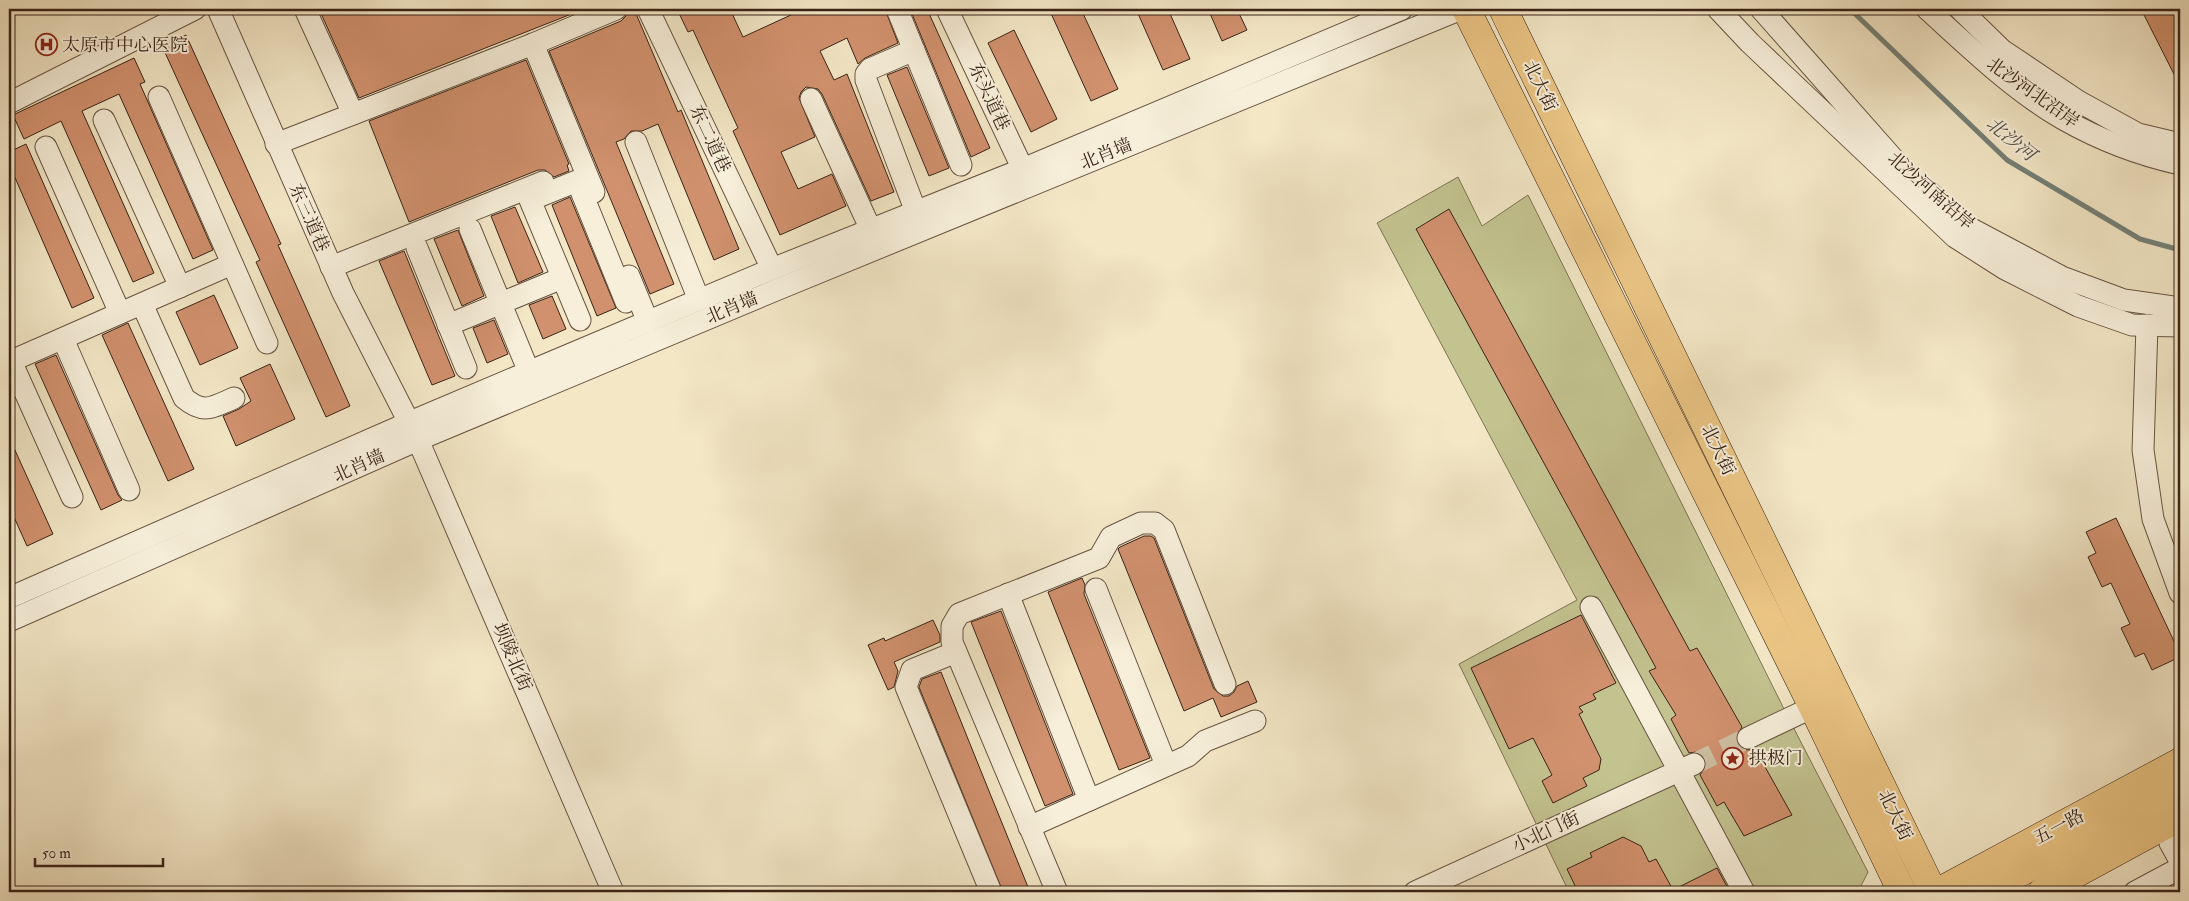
<svg xmlns="http://www.w3.org/2000/svg" width="2189" height="901" viewBox="0 0 2189 901" font-family="'IM FELL Double Pica','Noto Serif SC',serif">
<style>
.green{fill:#c3c390;stroke:#7e7353}
.lines{fill:none;stroke-linecap:round;stroke-linejoin:round}
.stream{stroke:#748177;stroke-width:5}
.building{fill:#d1916e;stroke:#392316}
.minor-tunnel{stroke:#cec0a3;stroke-width:21;stroke-dasharray:21 11;stroke-linecap:butt}
.minor-casing{stroke:#685442;stroke-width:23}
.major-casing{stroke:#392316;stroke-width:29}
.minor{stroke:#f7efda;stroke-width:21}
.major{stroke:#eac483;stroke-width:28}
.labels{text-anchor:middle;dominant-baseline:central;stroke-width:4;stroke-linejoin:round;paint-order:stroke}
.poi-label{font-size:18px;fill:#392316;stroke:#f7efda;text-anchor:start}
.street-label{font-size:18px;fill:#392316;stroke:#f7efda}
.water-label{font-size:19px;font-style:italic;fill:#565247;stroke:#f7efda}
</style>
<rect width="100%" height="100%" fill="#f3e7c6"/>
<filter id="stains"><feTurbulence type="fractalNoise" baseFrequency=".004" numOctaves="4"/><feColorMatrix values="0 0 0 0 .2 0 0 0 0 .09 0 0 0 0 .02 0 0 0 .5 -.17"/></filter>
<radialGradient id="worn" r=".72"><stop offset=".6" stop-color="#630" stop-opacity="0"/><stop offset="1" stop-color="#630" stop-opacity=".3"/></radialGradient>
<!-- green -->
<path class="green" d="M1458 177 1482 226 1528 195 1789 719 1868 872 1858 892H1569L1459 664 1577 600 1377 223Z"/>
<g class="lines">
<!-- stream -->
<path class="stream" d="M1850 9 2007 160 2140 239 2180 250"/>
</g>
<!-- building -->
<g class="building">
<path d="M319 9H584L359 98Z"/>
<path d="M628 9H634L678 112 681 110 739 249 714 260 658 124 642 131H631L624 139 616 142 674 284 650 294 549 51 621 21 626 16Z"/>
<path d="M677 9H730L743 37 804 9H885L898 43 865 58 858 64 847 38 820 51 834 80 847 74 894 192 871 201 822 94 818 89 806 87 801 92 799 98 815 137 781 152 798 189 832 174 846 206 780 235 733 131 738 128 693 30 688 32Z"/>
<path d="M910 9H927L990 148 971 157Z"/>
<path d="M1049 9H1081L1118 89 1091 101Z"/>
<path d="M1136 9H1168L1190 59 1163 70Z"/>
<path d="M1208 9H1237L1247 30 1222 41Z"/>
<path d="M2141 9H2171L2180 27V86Z"/>
<path d="M1014 30 1057 119 1031 132 988 43Z"/>
<path d="M186 35 281 244 278 245 350 406 326 417 256 262 260 260 162 46Z"/>
<path d="M134 58 145 82 140 84 148 102 213 250 193 259 119 94 82 111 154 273 133 282 61 121 24 139 13 115Z"/>
<path d="M526 60 569 164 567 165 569 171 554 177 545 170H538L409 222 369 121Z"/>
<path d="M907 67 949 168 929 176 887 75Z"/>
<path d="M26 144 94 298 72 308 9 164V152Z"/>
<path d="M570 197 616 308 597 316 552 205Z"/>
<path d="M515 207 543 272 518 283 491 216Z"/>
<path d="M1449 209 1690 651 1697 648 1742 727 1736 737 1737 744 1747 750 1755 749 1792 815 1744 836 1724 802 1717 806 1700 775 1706 766 1705 758 1696 752 1689 753 1671 719 1676 715 1649 671 1656 668 1416 229Z"/>
<path d="M458 230 484 296 462 306 434 239Z"/>
<path d="M404 251 455 376 432 385 379 261Z"/>
<path d="M214 295 238 348 200 365 176 312Z"/>
<path d="M552 296 566 329 543 339 529 305Z"/>
<path d="M494 320 508 354 487 363 473 328Z"/>
<path d="M128 323 194 469 168 481 102 335Z"/>
<path d="M56 355 118 495 122 500 101 510 35 364Z"/>
<path d="M270 364 295 419 236 446 223 416 239 409 251 401 240 378Z"/>
<path d="M9 437 53 534 27 546 9 506Z"/>
<path d="M2116 518 2180 654V657L2152 670 2144 653 2135 657 2121 628 2130 624 2111 583 2102 587 2088 557 2096 553 2086 532Z"/>
<path d="M1144 536H1151L1154 538 1214 689 1223 696H1229L1234 692 1237 686 1248 681 1257 702 1221 717 1213 698 1184 711 1118 549 1120 547Z"/>
<path d="M1082 578 1085 585 1084 594 1150 758 1119 770 1048 592Z"/>
<path d="M1001 611 1073 794 1045 806 971 622Z"/>
<path d="M1581 615 1616 683 1593 694 1596 699 1579 707 1583 712 1579 714 1601 759 1599 770 1583 778 1587 786 1553 803 1542 781 1552 775 1533 738 1509 749 1471 668Z"/>
<path d="M933 620 940 635V642L894 662 898 671 894 687 888 690 868 645 884 638 885 641Z"/>
<path d="M941 672 991 796 1030 892H1003L919 687 922 679Z"/>
<path d="M1623 837 1641 846 1649 862 1656 859 1673 890 1717 868 1730 892H1578L1567 869 1592 857 1590 853Z"/>
</g>
<g class="lines">
<!-- minor-tunnel -->
<path class="minor-tunnel" d="M1694 764 1748 738"/>
<defs>
<g id="minor">
<path d="M218 9 343 293 418 440 613 892"/>
<path d="M305 9 353 114"/>
<path d="M648 9 772 269"/>
<path d="M897 9 961 165"/>
<path d="M947 9 1028 180"/>
<path d="M1718 9 1750 43 1955 237 2005 269 2078 306 2132 325 2180 326"/>
<path d="M1761 9 1898 164"/>
<path d="M1927 9C1969 47 2013 90 2063 119 2100 140 2139 155 2180 164"/>
<path d="M1960 9 2002 50 2078 101 2138 134 2180 144"/>
<path d="M533 44 594 192"/>
<path d="M914 50 870 69 866 74V80L916 212"/>
<path d="M159 97 267 343"/>
<path d="M811 99 871 230"/>
<path d="M9 103 195 9"/>
<path d="M104 120 180 287"/>
<path d="M636 142 699 300"/>
<path d="M276 144 533 44 616 9"/>
<path d="M46 147 120 313"/>
<path d="M1928 191 1966 226 2062 277 2124 300 2180 308"/>
<path d="M470 229 529 372"/>
<path d="M417 248 466 368"/>
<path d="M331 267 543 182"/>
<path d="M629 276 648 322"/>
<path d="M142 304 184 398C204 415 213 407 234 398"/>
<path d="M580 320 530 200 577 181 626 302"/>
<path d="M448 325 562 278"/>
<path d="M2147 325 2143 450 2153 519 2180 593"/>
<path d="M63 339 129 490"/>
<path d="M11 361 72 497"/>
<path d="M9 362 232 264"/>
<path d="M1096 589 1166 765"/>
<path d="M1008 594 1089 800"/>
<path d="M9 598 410 422 772 269 1023 169 1402 9"/>
<path d="M1591 607 1744 892"/>
<path d="M9 621 418 440 776 290 1461 9"/>
<path d="M956 652 912 670 906 687 991 892"/>
<path d="M1748 738 1813 707"/>
<path d="M1029 827 1188 756 1205 741 1255 721"/>
<path d="M2170 843 2180 861"/>
<path d="M1057 892 952 642V626L959 614 1099 558 1111 537 1141 523H1155L1164 530 1225 684"/>
<path d="M1415 892 1694 764"/>
<path d="M2135 892 2180 868"/>
</g>
<g id="major">
<path d="M1466 9 1813 707 1902 892"/>
<path d="M1503 9 1933 892"/>
<path d="M1993 887 2180 787"/>
<path d="M1938 892 2180 762"/>
<path d="M2042 892 2180 817"/>
</g>
</defs>
<!-- minor casing -->
<use href="#minor" class="minor-casing"/>
<!-- major casing -->
<use href="#major" class="major-casing"/>
<!-- minor -->
<use href="#minor" class="minor"/>
<!-- major -->
<use href="#major" class="major"/>
</g>
<!-- icons -->
<defs>
<symbol id="hospital-ring" viewBox="-11 -11 22 22"><circle r="9.5" fill="#f7efda" stroke="#8f2418" stroke-width="1.5"/><path d="M-5-5h3v3.5h4V-5h3V5h-3V1.5h-4V5h-3Z" fill="#8f2418"/></symbol>
<symbol id="sight-ring" viewBox="-11 -11 22 22"><circle r="9.5" fill="#f7efda" stroke="#8f2418" stroke-width="1.5"/><path d="M0-6L1.8-2.2L6-1.7L2.9 1.2L3.7 5.4L0 3.3L-3.7 5.4L-2.9 1.2L-6-1.7L-1.8-2.2Z" fill="#8f2418"/></symbol>
</defs>
<g fill-rule="evenodd">
<use href="#hospital-ring" x="34" y="32" width="25" height="25"/>
<use href="#sight-ring" x="1720" y="746" width="25" height="25"/>
</g>
<g class="labels">
<!-- poi labels -->
<g class="poi-label">
<text x="62" y="45">太原市中心医院</text>
<text x="1749" y="758">拱极门</text>
</g>
<!-- street labels -->
<g class="street-label">
<text transform="translate(1540 86) rotate(64)">北大街</text>
<text transform="translate(2033 93) rotate(35)">北沙河北沿岸</text>
<text transform="translate(989 97) rotate(65)">东头道巷</text>
<text transform="translate(710 139) rotate(65)">东二道巷</text>
<text transform="translate(1106 154) rotate(-22)">北肖墙</text>
<text transform="translate(1931 191) rotate(41)">北沙河南沿岸</text>
<text transform="translate(309 218) rotate(66)">东三道巷</text>
<text transform="translate(732 308) rotate(-23)">北肖墙</text>
<text transform="translate(1718 450) rotate(64)">北大街</text>
<text transform="translate(359 466) rotate(-24)">北肖墙</text>
<text transform="translate(512 657) rotate(67)">坝陵北街</text>
<text transform="translate(1895 815) rotate(64)">北大街</text>
<text transform="translate(2059 827) rotate(-28)">五一路</text>
<text transform="translate(1546 832) rotate(-25)">小北门街</text>
</g>
<!-- water labels -->
<g class="water-label">
<text transform="translate(2011 139) rotate(39)">北沙河</text>
</g>
</g>
<!-- margin -->
<rect width="2189" height="901" fill="none" stroke="#f3e7c6" stroke-width="30"/>
<rect x="10" y="10" width="2169" height="881" fill="none" stroke="#392316" stroke-width="2.5"/>
<rect x="15" y="15" width="2159" height="871" fill="none" stroke="#392316"/>
<!-- scale -->
<path d="M35 858v8h128v-8" fill="none" stroke="#392316" stroke-width="2.5"/>
<text x="42" y="858" font-size="15" fill="#392316" stroke="#f7efda" stroke-width="4" paint-order="stroke">50 m</text>
<rect width="100%" height="100%" filter="url(#stains)"/>
<rect width="100%" height="100%" fill="url(#worn)"/>
</svg>
